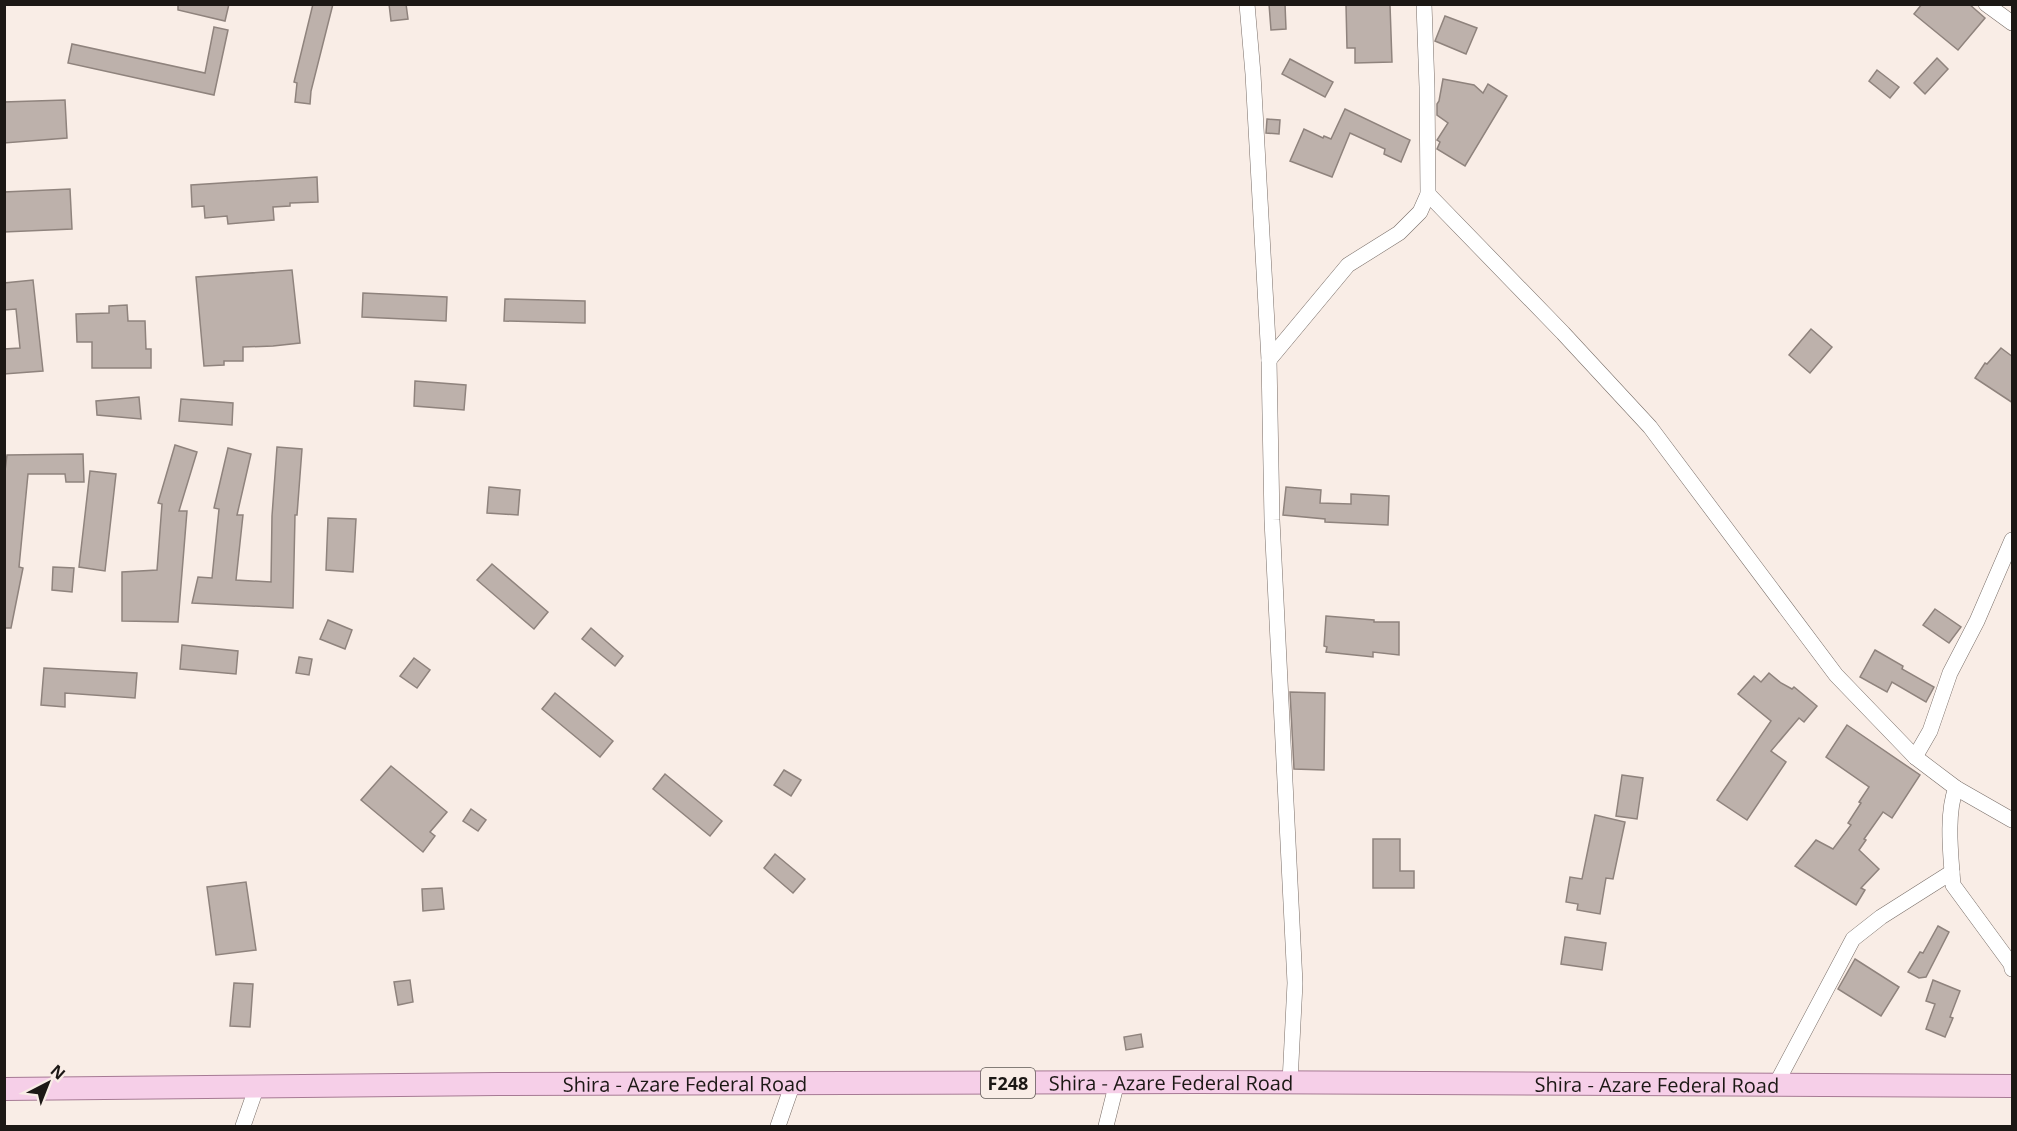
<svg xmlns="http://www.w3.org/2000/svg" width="2017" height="1131" viewBox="0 0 2017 1131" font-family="'Open Sans',sans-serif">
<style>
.building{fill:#bdb1ab;stroke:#8f837d;stroke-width:1.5}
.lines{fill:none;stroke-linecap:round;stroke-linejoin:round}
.street-casing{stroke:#796e68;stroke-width:16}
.primary-casing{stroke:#a67a94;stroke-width:24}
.street{stroke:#fff;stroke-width:15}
.primary{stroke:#f6cfe8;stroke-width:22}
.labels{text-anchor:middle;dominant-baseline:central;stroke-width:4.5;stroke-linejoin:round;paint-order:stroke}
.shield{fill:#f9ede6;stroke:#5e5854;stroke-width:1.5}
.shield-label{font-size:18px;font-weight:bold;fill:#1c1815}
.street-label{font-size:20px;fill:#1c1815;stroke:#f9ede6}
</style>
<rect width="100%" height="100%" fill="#f9ede6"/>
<!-- building -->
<g class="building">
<path d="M178 4H229L225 21 178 10Z"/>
<path d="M313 4H333L311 91 310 104 295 102 297 83 294 82Z"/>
<path d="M389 4H406L408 19 391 21Z"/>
<path d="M1269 4H1285L1286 29 1271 30Z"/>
<path d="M1922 4H1969L1985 18 1958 50 1914 14Z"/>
<path d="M1346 5H1390L1392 62 1355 63V48H1347Z"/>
<path d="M1445 16 1477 28 1466 54 1435 41Z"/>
<path d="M214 27 228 30 214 95 68 63 72 44 205 73Z"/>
<path d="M1937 58 1948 69 1925 94 1914 83Z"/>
<path d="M1290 59 1333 82 1325 97 1282 74Z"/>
<path d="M1877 70 1899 87 1890 98 1869 81Z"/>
<path d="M1443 79 1474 85 1483 93 1488 84 1507 96 1465 166 1437 149 1440 142 1437 140 1448 123 1437 115V104L1439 101Z"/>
<path d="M65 100 67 138 4 143V102Z"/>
<path d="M1345 109 1410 140 1401 162 1384 154 1385 149 1350 133 1332 177 1290 161 1304 129 1323 138 1324 136 1331 139Z"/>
<path d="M1267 119 1280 120 1279 134 1266 133Z"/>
<path d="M317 177 318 202 290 203V206L273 207 274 220 228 224 227 216 205 218 204 206 192 207 191 185Z"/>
<path d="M70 189 72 229 4 232V192Z"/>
<path d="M292 270 300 343 273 346 243 347V361H224V365L204 366 196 277Z"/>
<path d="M33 280 43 371 4 374V349L20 348 16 309 4 310V283Z"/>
<path d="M363 293 447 297 446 321 362 317Z"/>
<path d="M505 299 585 301V323L504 321Z"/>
<path d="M127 305 128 321H145L146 349H151V368H92V342H77L76 314 109 313V306Z"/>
<path d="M1811 329 1832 347 1810 373 1789 355Z"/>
<path d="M2001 348 2013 357V403L1975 378 1985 363 1987 364Z"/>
<path d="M415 381 466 385 464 410 414 406Z"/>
<path d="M139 397 141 419 97 415 96 401Z"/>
<path d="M181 399 233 403 232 425 179 421Z"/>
<path d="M175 445 197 452 179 511H187L178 622 122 621V572L157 570 162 504 158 503Z"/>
<path d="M277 447 302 449 297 515H295L293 608 192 603 198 577 212 578 219 509 214 508 228 448 251 454 237 515H243L236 580 271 582 272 516Z"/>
<path d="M83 454 84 482H66L65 474H28L19 567 23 568 11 628H4V479L7 455Z"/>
<path d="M90 471 116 474 105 571 79 567Z"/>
<path d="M489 487 520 490 518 515 487 513Z"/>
<path d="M1286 487 1321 490 1320 503 1351 504V494L1389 496 1388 525 1325 522V519L1283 515Z"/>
<path d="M328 518 356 519 353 572 326 570Z"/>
<path d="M492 564 548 612 534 629 477 580Z"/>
<path d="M53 567 74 568 72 592 52 590Z"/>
<path d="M1935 609 1961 627 1949 643 1923 625Z"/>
<path d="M1326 616 1374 620V622H1399V655L1373 652V657L1326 652 1327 647 1324 646Z"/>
<path d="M328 620 352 630 345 649 320 639Z"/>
<path d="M591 628 623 656 615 666 582 639Z"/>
<path d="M182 645 238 651 236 674 180 669Z"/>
<path d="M1875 650 1903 666 1902 669 1934 687 1926 702 1892 682 1887 692 1860 677Z"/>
<path d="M299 657 312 659 309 675 296 673Z"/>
<path d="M414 658 430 670 417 688 400 676Z"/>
<path d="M44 668 137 673 135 698 65 693V707L41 705Z"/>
<path d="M1769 673 1781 683 1792 689 1794 687 1817 706 1804 722 1799 718 1771 751 1786 762 1747 820 1717 800 1771 721 1738 694 1754 676 1761 682Z"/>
<path d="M1290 692 1325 693 1324 770 1294 769Z"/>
<path d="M555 693 613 741 600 757 542 709Z"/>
<path d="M1847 725 1920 775 1892 818 1883 812 1864 839 1866 840 1859 850 1879 869 1861 888 1865 890 1856 905 1795 866 1816 840 1833 849 1851 825 1848 823 1861 803 1859 802 1869 787 1826 757Z"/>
<path d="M391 766 447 812 430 832 435 836 423 852 361 800Z"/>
<path d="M784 770 801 780 791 796 774 785Z"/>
<path d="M665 774 722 821 710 836 653 789Z"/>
<path d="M1622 775 1643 778 1637 819 1616 816Z"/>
<path d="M471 809 486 820 478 831 463 821Z"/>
<path d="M1595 815 1625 822 1613 879 1606 878 1600 914 1577 910 1578 904 1566 902 1570 877 1582 879Z"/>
<path d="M1373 839H1400V871H1414V888H1373Z"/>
<path d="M775 854 805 879 793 893 764 868Z"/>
<path d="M246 882 256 950 216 955 207 887Z"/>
<path d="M442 888 444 909 423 911 422 889Z"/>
<path d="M1938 926 1949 932 1926 977 1919 978 1908 972 1920 952 1923 953Z"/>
<path d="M1565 937 1606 943 1602 970 1561 964Z"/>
<path d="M1855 959 1899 987 1881 1016 1838 989Z"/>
<path d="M410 980 413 1002 398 1005 394 982Z"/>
<path d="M1933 980 1960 991 1950 1017 1953 1018 1945 1037 1926 1029 1935 1004 1926 1001Z"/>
<path d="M234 983 253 984 250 1027 230 1026Z"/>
<path d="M1141 1034 1143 1047 1126 1050 1124 1037Z"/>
</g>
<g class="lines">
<defs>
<g id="street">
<path d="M1247 4 1253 74 1269 360 1272 520 1295 983 1290 1082"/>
<path d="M1986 4 2012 23"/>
<path d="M1428 194 1563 333 1650 427 1836 675 1915 757 1956 788 2012 820"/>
<path d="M1269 360 1348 265 1399 233 1420 212 1428 194 1427 87 1424 4"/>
<path d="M1915 757 1930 731 1950 673 1977 621 2012 540"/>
<path d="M1952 872C1950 847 1947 811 1956 788"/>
<path d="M1775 1086 1853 939 1881 917 1952 872 1953 885 2011 964 2012 969"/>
<path d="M243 1126 257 1086"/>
<path d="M778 1126 793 1083"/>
<path d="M1106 1126 1117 1082"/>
</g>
<g id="primary">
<path id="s1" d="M4 1089 498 1084 1198 1082 2012 1086"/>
</g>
</defs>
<!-- street casing -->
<use href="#street" class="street-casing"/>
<!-- primary casing -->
<use href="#primary" class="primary-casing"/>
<!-- street -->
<use href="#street" class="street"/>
<!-- primary -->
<use href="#primary" class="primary"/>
</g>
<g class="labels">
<!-- shield labels -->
<rect class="shield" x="981" y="1068" width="54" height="30" rx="4.5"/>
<g class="shield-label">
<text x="1008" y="1083">F248</text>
</g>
<!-- street labels -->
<g class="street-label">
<text stroke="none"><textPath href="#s1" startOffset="1167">Shira - Azare Federal Road</textPath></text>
<text stroke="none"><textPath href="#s1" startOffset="681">Shira - Azare Federal Road</textPath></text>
<text stroke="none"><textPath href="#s1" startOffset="1653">Shira - Azare Federal Road</textPath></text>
</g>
</g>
<!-- border -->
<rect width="2017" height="1131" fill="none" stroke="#1c1815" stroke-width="12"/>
<!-- north arrow -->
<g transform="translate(48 1083) rotate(42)" stroke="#f9ede6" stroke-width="4.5" paint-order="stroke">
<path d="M0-4.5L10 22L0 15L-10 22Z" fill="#1c1815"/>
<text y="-9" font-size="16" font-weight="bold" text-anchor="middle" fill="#1c1815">N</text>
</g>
</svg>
